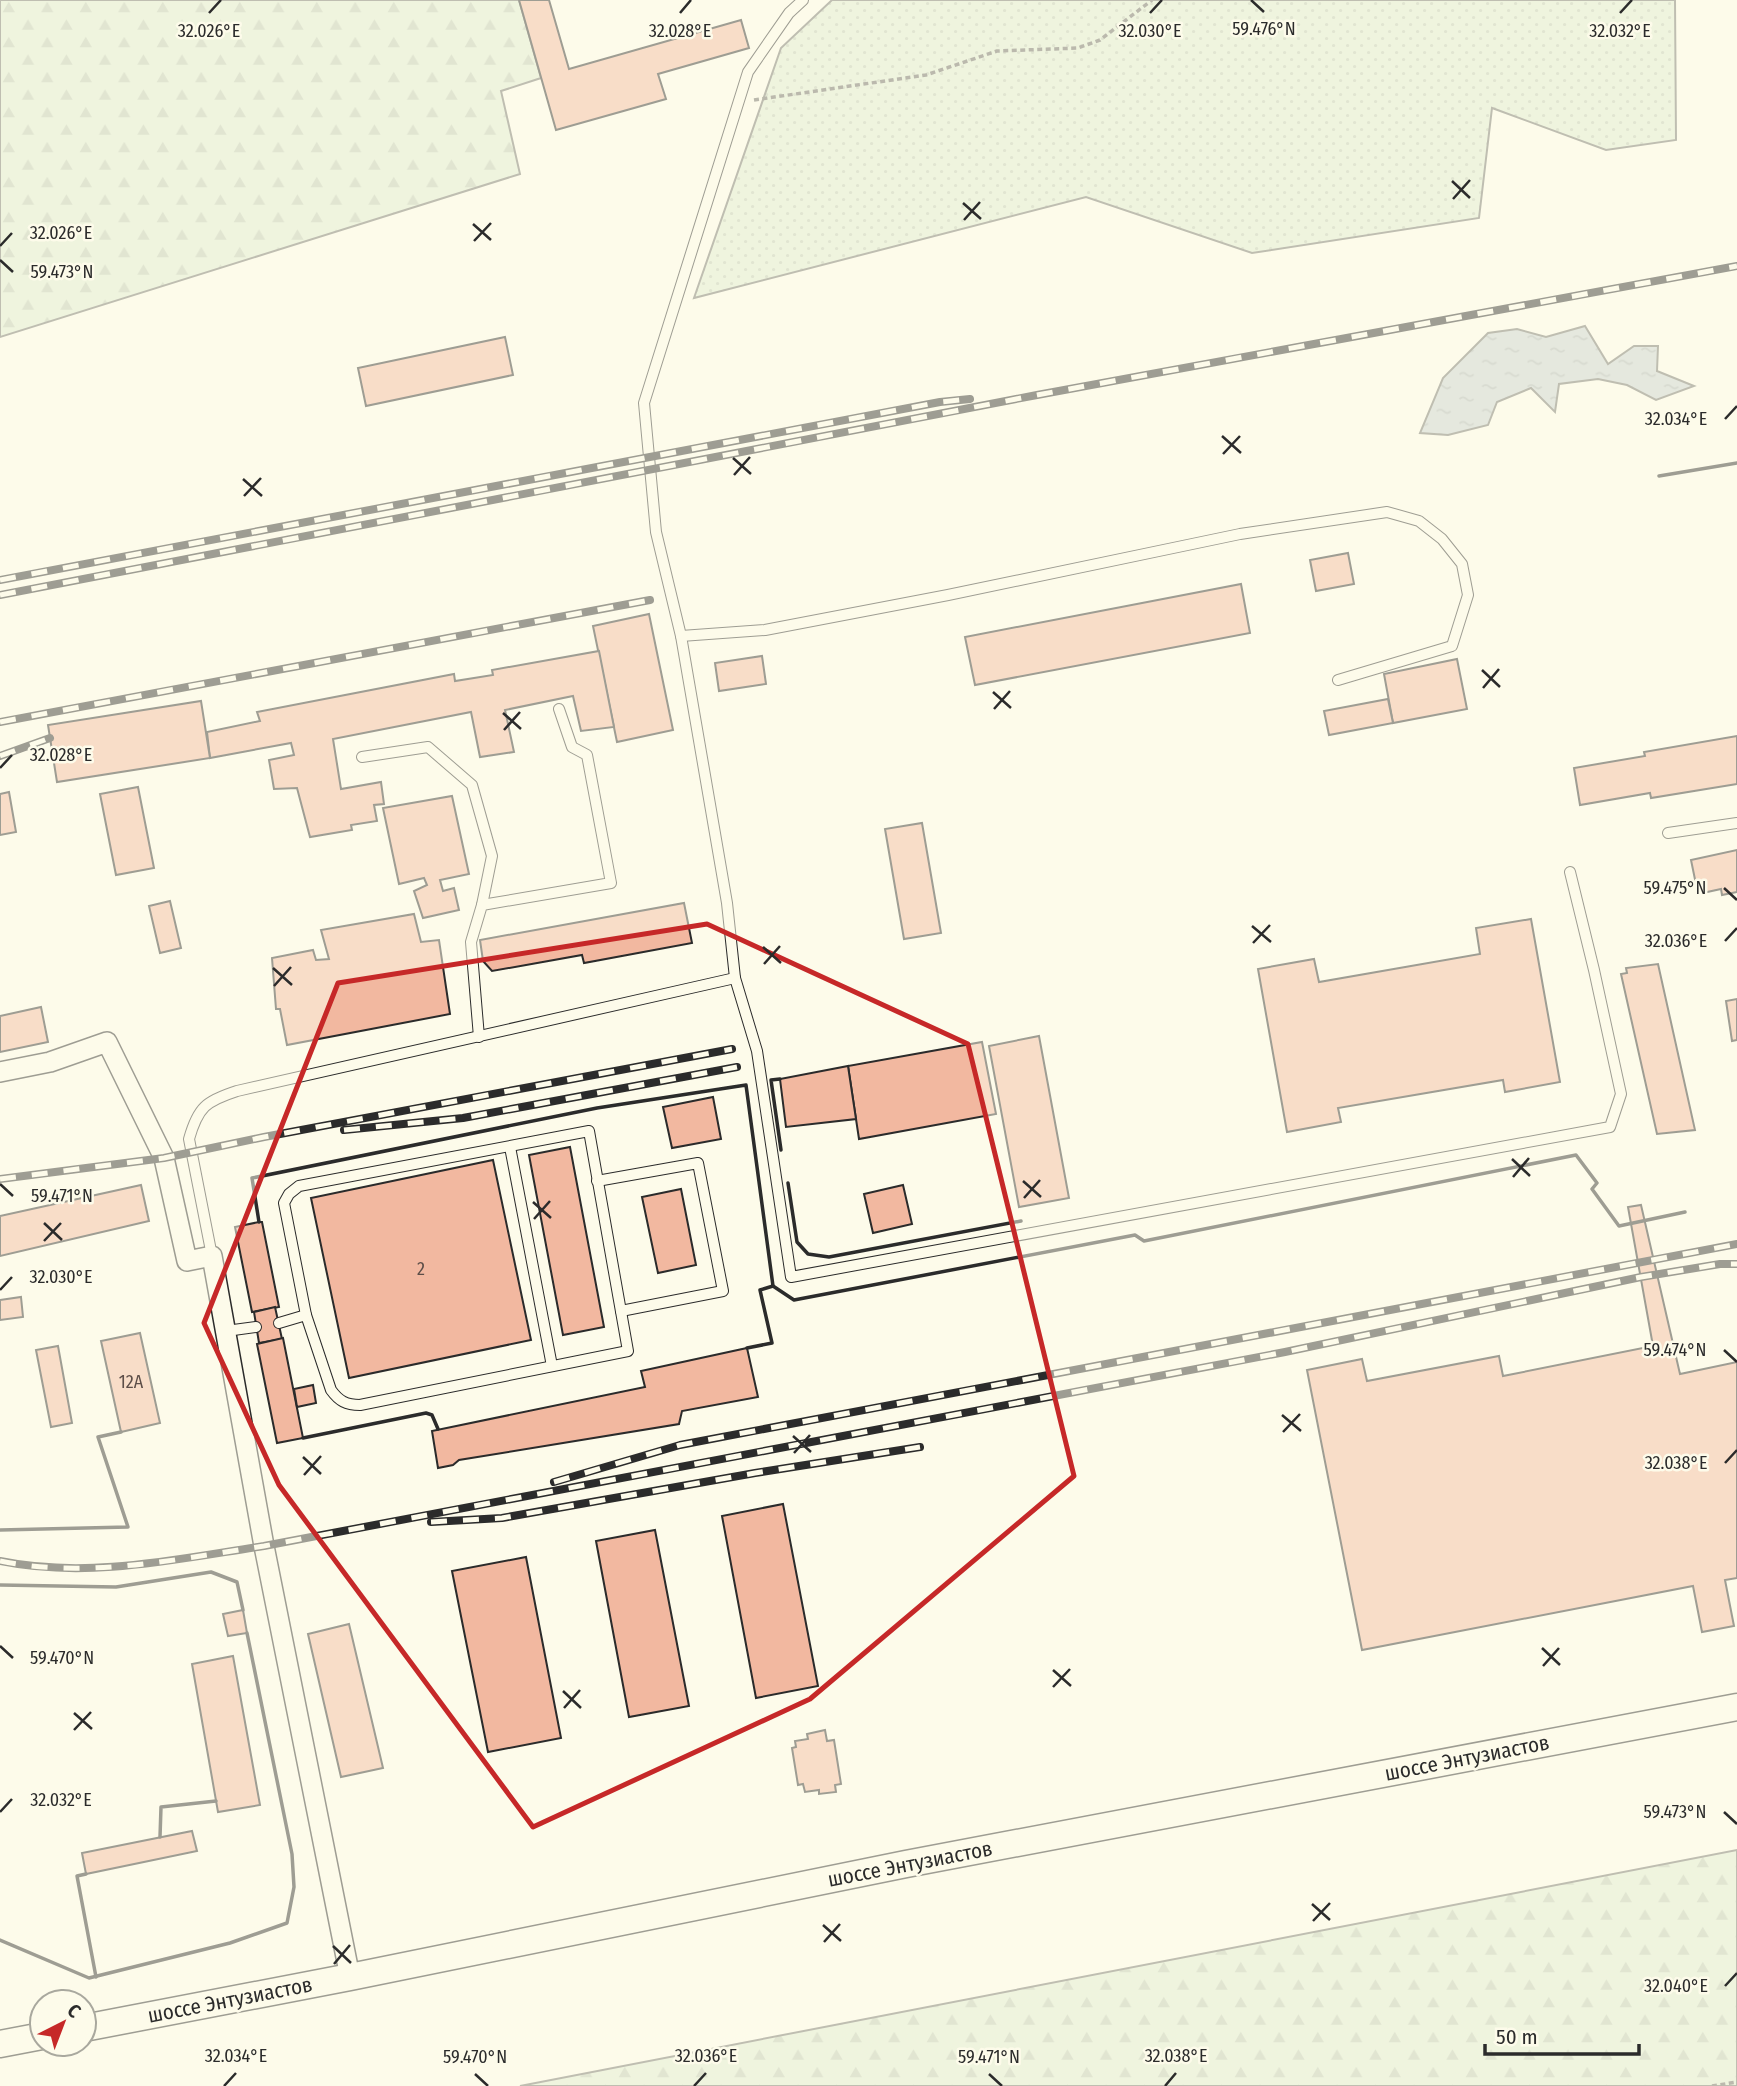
<svg xmlns="http://www.w3.org/2000/svg" width="1737" height="2086" viewBox="0 0 1737 2086" font-family="'Fira Sans Condensed',sans-serif">
<style>
.forest{fill:url(#forest-firs);stroke:#74746e;stroke-width:2}
.garden{fill:url(#garden-dots);stroke:#74746e;stroke-width:2}
.water{fill:url(#water-ripples);stroke:#74746e;stroke-width:2}
.building{fill:#f2b8a0;stroke:#2b2b2b;stroke-width:2}
.lines{fill:none;stroke-linecap:round;stroke-linejoin:round}
.service-casing{stroke:#2b2b2b;stroke-width:12}
.minor-casing{stroke:#2b2b2b;stroke-width:22}
.secondary-casing{stroke:#2b2b2b;stroke-width:29}
.path{stroke:#6a6964;stroke-width:3.5;stroke-dasharray:5 3.5;stroke-linecap:butt}
.service{stroke:#fdfbea;stroke-width:10}
.minor{stroke:#fdfbea;stroke-width:19}
.secondary{stroke:#fdfbea;stroke-width:26}
.rail-casing{stroke:#2b2b2b;stroke-width:8}
.rail{stroke:#fdfbea;stroke-width:5;stroke-dasharray:16;stroke-linecap:butt}
.wall{stroke:#2b2b2b;stroke-width:3.5}
.marked{fill:none;stroke:#c62828;stroke-width:5;stroke-linejoin:round}
.ticks{fill:none;stroke:#2b2b2b;stroke-width:2.5}
.labels{text-anchor:middle;dominant-baseline:central;stroke-width:5;stroke-linejoin:round;paint-order:stroke}
.number-label{font-size:18px;fill:#5d4e48}
.street-label{font-size:21px;fill:#2b2b2b;stroke:#fdfbea}
.ticks-label{font-size:18px;text-anchor:middle;fill:#2b2b2b;stroke:#fdfbea;stroke-width:5;stroke-linejoin:round;paint-order:stroke}
</style>
<defs>
<pattern id="forest-firs" width="22" height="20" patternUnits="userSpaceOnUse" patternTransform="scale(1.75)"><rect width="22" height="20" fill="#deebd1"/><path d="M5 1l3.5 6h-7zM16 11l3.5 6h-7z" fill="#bfcab4"/></pattern>
<pattern id="garden-dots" width="8" height="8" patternUnits="userSpaceOnUse" patternTransform="scale(1.75)"><rect width="8" height="8" fill="#deebd1"/><path d="M2 2h.1M6 6h.1" fill="none" stroke="#bfcab4" stroke-width="1.8" stroke-linecap="round"/></pattern>
<pattern id="water-ripples" width="26" height="14" patternUnits="userSpaceOnUse" patternTransform="scale(1.75)"><rect width="26" height="14" fill="#c7d0d0"/><path d="M2 4q2-2 4 0t4 0M15 11q2-2 4 0t4 0" fill="none" stroke="#abb3b3"/></pattern>
</defs>
<rect width="100%" height="100%" fill="#fdfbea"/>
<!-- forest -->
<g class="forest">
<path d="M0 0H519L541 78 501 91 520 174 0 337Z"/>
<path d="M1737 1850V2086H520Z"/>
</g>
<!-- garden -->
<path class="garden" d="M832 0H1675L1676 140 1606 150 1492 108 1479 218 1252 253 1086 197 694 298 781 48Z"/>
<!-- water -->
<path class="water" d="M1585 326 1608 364 1634 346H1658L1657 371 1694 386 1656 400 1627 385 1598 379 1559 384 1555 412 1531 388 1497 402 1488 425 1448 435 1420 433 1443 378 1488 333 1517 329 1546 337Z"/>
<!-- building -->
<g class="building">
<path d="M519 0H549L569 69 741 20 749 48 658 74 666 99 556 130Z"/>
<path d="M505 337 513 375 366 406 358 368Z"/>
<path d="M1348 553 1354 584 1316 591 1310 560Z"/>
<path d="M1241 584 1250 633 975 685 965 637Z"/>
<path d="M649 614 673 730 617 742 593 626Z"/>
<path d="M599 651 614 727 581 731 573 696 505 710 514 752 480 757 471 712 333 739 341 789 381 782 384 804 374 805 377 821 351 825 352 830 310 837 297 788 274 789 269 760 294 755 291 743 210 758 207 732 260 721 257 712 454 674 455 681 493 675 492 670Z"/>
<path d="M762 656 766 684 719 691 715 663Z"/>
<path d="M1457 659 1467 709 1393 723 1384 674Z"/>
<path d="M1388 699 1393 723 1329 735 1324 711Z"/>
<path d="M201 701 210 758 57 782 48 725Z"/>
<path d="M1737 736V784L1651 798 1650 793 1580 805 1574 768 1645 756 1644 752Z"/>
<path d="M138 787 154 868 116 875 100 794Z"/>
<path d="M9 792 16 832 0 835V794Z"/>
<path d="M452 796 469 874 440 880 443 891 454 888 459 910 423 918 414 891 427 885 424 878 399 884 383 808Z"/>
<path d="M922 823 941 933 904 939 885 829Z"/>
<path d="M1737 850V892L1722 895 1721 889 1698 894 1691 860Z"/>
<path d="M170 901 181 948 160 953 149 906Z"/>
<path d="M684 903 692 943 584 963 582 955 492 971 483 961 480 940Z"/>
<path d="M414 914 421 942 439 940 450 1014 287 1045 280 1009H276L272 958 313 950 316 960 329 959 321 930Z"/>
<path d="M1531 919 1560 1082 1505 1092 1503 1080 1338 1108 1341 1122 1287 1132 1258 969 1314 959 1319 982 1480 954 1476 928Z"/>
<path d="M1658 964 1695 1130 1657 1134 1621 974 1627 973 1626 968Z"/>
<path d="M1737 999V1040L1732 1041 1726 1001Z"/>
<path d="M41 1007 48 1042 0 1052V1016Z"/>
<path d="M1039 1036 1069 1198 1019 1207 989 1046Z"/>
<path d="M982 1042 996 1114 859 1139 848 1066Z"/>
<path d="M848 1066 856 1119 786 1127 780 1079Z"/>
<path d="M713 1097 721 1139 672 1148 663 1107Z"/>
<path d="M570 1147 604 1327 563 1335 529 1155Z"/>
<path d="M493 1160 531 1340 349 1378 311 1198Z"/>
<path d="M141 1185 149 1221 0 1256V1216Z"/>
<path d="M903 1185 912 1224 873 1233 864 1194Z"/>
<path d="M681 1189 696 1265 658 1273 642 1197Z"/>
<path d="M1641 1205 1680 1374 1737 1362V1578L1725 1580 1734 1626 1702 1632 1693 1586 1362 1650 1307 1370 1362 1359 1367 1381 1499 1356 1503 1376 1653 1346 1628 1207Z"/>
<path d="M259 1222H262L279 1307 252 1312 235 1227Z"/>
<path d="M21 1297 23 1317 0 1320V1300Z"/>
<path d="M275 1307 282 1339 259 1343 254 1312Z"/>
<path d="M140 1333 160 1423 121 1432 101 1341Z"/>
<path d="M283 1338 303 1438 277 1443 257 1344Z"/>
<path d="M58 1346 72 1423 51 1427 36 1350Z"/>
<path d="M747 1348 758 1397 682 1411 679 1424 459 1460 453 1465 438 1468 432 1431 645 1387 641 1371Z"/>
<path d="M313 1385 316 1403 297 1407 294 1389Z"/>
<path d="M783 1504 818 1686 756 1698 722 1516Z"/>
<path d="M655 1530 689 1706 629 1717 596 1541Z"/>
<path d="M526 1557 561 1738 488 1752 452 1571Z"/>
<path d="M243 1610 247 1633 228 1636 223 1614Z"/>
<path d="M349 1624 383 1768 341 1777 308 1634Z"/>
<path d="M233 1656 260 1805 218 1812 192 1664Z"/>
<path d="M825 1730 827 1741 834 1740 841 1784 835 1785 836 1792 819 1794V1790L805 1792 803 1784 798 1785 792 1748 796 1747 795 1741 808 1739 807 1734Z"/>
<path d="M192 1831 197 1851 86 1874 82 1853Z"/>
</g>
<g class="lines">
<defs>
<g id="service">
<path d="M681 636 765 630 948 595 1240 534 1387 512 1419 521 1442 539 1462 564 1468 595 1452 646 1338 680"/>
<path d="M362 757 428 747 472 785 492 856 482 905"/>
<path d="M1668 833 1737 823"/>
<path d="M735 978 757 1051 791 1277 1610 1127 1621 1094 1594 970 1570 872"/>
<path d="M479 1037 471 942 482 905 611 883 587 755 572 747 559 709"/>
<path d="M589 1131 628 1351 360 1405C346 1405 339 1401 331 1390L306 1315 284 1203 289 1194 299 1186Z"/>
<path d="M510 1147 552 1366"/>
<path d="M597 1181 698 1163 723 1291 621 1311"/>
<path d="M212 1256 189 1139C198 1107 206 1101 237 1091L735 978 727 903 681 636 656 532 644 403 748 72 789 13 803 0"/>
<path d="M279 1323 306 1315"/>
<path d="M226 1331 256 1327"/>
</g>
<path id="minor" d="M0 1072 50 1062 107 1042 164 1158 187 1261 212 1256 264 1546 350 1977"/>
<g id="secondary">
<path d="M84 2028 350 1977 906 1864 1737 1707"/>
<path d="M0 2044 42 2036"/>
</g>
</defs>
<!-- service casing -->
<use href="#service" class="service-casing"/>
<!-- minor casing -->
<use href="#minor" class="minor-casing"/>
<!-- secondary casing -->
<use href="#secondary" class="secondary-casing"/>
<!-- path -->
<g class="path">
<path d="M754 100 926 75 997 51 1078 48 1100 40 1152 0"/>
<path d="M1712 2086 1737 2082"/>
</g>
<!-- service -->
<use href="#service" class="service"/>
<!-- minor -->
<use href="#minor" class="minor"/>
<!-- secondary -->
<use href="#secondary" class="secondary"/>
<defs>
<g id="rail">
<path d="M0 580 940 402 970 399"/>
<path d="M0 595 1037 395 1737 266"/>
<path d="M0 722 650 600"/>
<path d="M0 756 50 738"/>
<path d="M344 1130 463 1118 737 1067"/>
<path d="M0 1179 164 1158 264 1137 732 1049"/>
<path d="M554 1482 680 1445 1737 1244"/>
<path d="M431 1522 502 1518 755 1473 920 1447"/>
<path d="M0 1561C88 1579 177 1559 264 1546L1285 1352 1641 1277 1720 1264H1737"/>
</g>
</defs>
<!-- rail casing -->
<use href="#rail" class="rail-casing"/>
<!-- rail -->
<use href="#rail" class="rail"/>
<!-- wall -->
<g class="wall">
<path d="M1659 476 1737 463"/>
<path d="M780 1079 771 1080 781 1150"/>
<path d="M788 1183 797 1242 808 1254 829 1257 1021 1221"/>
<path d="M259 1222 252 1178 597 1108 746 1085 773 1286 760 1290 772 1343 747 1348"/>
<path d="M773 1286 794 1300 1135 1235 1144 1241 1576 1155 1597 1183 1592 1189 1619 1226 1685 1212"/>
<path d="M303 1438 426 1413 432 1415 438 1429"/>
<path d="M0 1530 128 1527 98 1437 121 1432"/>
<path d="M0 1585 116 1587 211 1572 237 1582 243 1610"/>
<path d="M160 1837 161 1807 216 1801"/>
<path d="M86 1874 77 1876 96 1977"/>
<path d="M0 1940 89 1978 230 1943 287 1923 294 1887 292 1854 247 1633"/>
</g>
</g>
<!-- marked area -->
<path d="M0 0H1737V2086H0ZM707 924 968 1044 1074 1476 810 1699 533 1827 279 1485 204 1323 338 983Z" fill="#fdfbea" fill-opacity=".55" fill-rule="evenodd"/>
<path class="marked" d="M707 924 968 1044 1074 1476 810 1699 533 1827 279 1485 204 1323 338 983Z"/>
<!-- ticks -->
<path class="ticks" d="M1251 0 1264 12M209 13 221 0M680 13 691 0M1150 13 1162 0M1620 13 1632 0M1452 181 1470 198M1453 199 1470 180M963 203 981 219M964 220 980 202M473 224 491 240M474 241 491 223M0 246 12 233M0 260 13 272M1725 419 1737 406M1222 436 1241 453M1223 454 1240 436M733 458 751 474M734 475 750 457M243 479 262 496M244 496 261 478M1482 670 1500 687M1483 688 1499 669M993 692 1011 708M994 709 1010 691M503 713 521 729M504 730 520 712M0 768 12 755M1724 888 1737 900M1252 926 1271 942M1725 941 1737 928M1253 943 1270 925M763 947 781 963M764 964 780 946M273 968 292 985M274 986 291 967M1512 1159 1530 1176M1513 1177 1529 1158M1023 1181 1041 1197M0 1184 13 1196M1024 1198 1040 1180M533 1202 551 1218M534 1219 550 1201M44 1223 62 1240M44 1241 61 1223M0 1290 12 1277M1724 1350 1737 1362M1282 1415 1301 1431M1283 1432 1300 1414M793 1436 811 1452M794 1453 810 1435M303 1457 321 1474M1725 1463 1737 1450M304 1475 321 1456M0 1646 13 1658M1542 1648 1560 1665M1543 1666 1559 1648M1053 1670 1071 1686M1053 1687 1070 1669M563 1691 581 1708M564 1708 580 1690M74 1713 92 1729M74 1730 91 1712M0 1812 12 1799M1724 1812 1737 1824M1312 1904 1330 1920M1313 1921 1330 1903M823 1925 841 1941M824 1942 840 1924M333 1946 351 1963M334 1964 350 1945M1725 1986 1737 1973M475 2074 488 2086M989 2074 1002 2086M224 2086 236 2073M694 2086 706 2073M1165 2086 1176 2073"/>
<g class="labels">
<!-- number labels -->
<g class="number-label">
<text x="421" y="1269">2</text>
<text x="131" y="1382">12А</text>
</g>
<!-- street labels -->
<g class="street-label">
<text transform="translate(1467 1758) rotate(-11)">шоссе Энтузиастов</text>
<text transform="translate(910 1864) rotate(-11)">шоссе Энтузиастов</text>
<text transform="translate(230 2000) rotate(-11)">шоссе Энтузиастов</text>
</g>
</g>
<g class="ticks-label">
<text x="1264" y="35">59.476°N</text>
<text x="209" y="37">32.026°E</text>
<text x="680" y="37">32.028°E</text>
<text x="1150" y="37">32.030°E</text>
<text x="1620" y="37">32.032°E</text>
<text x="61" y="239">32.026°E</text>
<text x="62" y="278">59.473°N</text>
<text x="1676" y="425">32.034°E</text>
<text x="61" y="761">32.028°E</text>
<text x="1675" y="894">59.475°N</text>
<text x="1676" y="947">32.036°E</text>
<text x="62" y="1202">59.471°N</text>
<text x="61" y="1283">32.030°E</text>
<text x="1675" y="1356">59.474°N</text>
<text x="1676" y="1469">32.038°E</text>
<text x="62" y="1664">59.470°N</text>
<text x="61" y="1806">32.032°E</text>
<text x="1675" y="1818">59.473°N</text>
<text x="1676" y="1992">32.040°E</text>
<text x="236" y="2062">32.034°E</text>
<text x="706" y="2062">32.036°E</text>
<text x="1176" y="2062">32.038°E</text>
<text x="475" y="2063">59.470°N</text>
<text x="989" y="2063">59.471°N</text>
</g>
<!-- north arrow -->
<g transform="translate(63 2023) rotate(42)"><circle r="33" fill="#fdfbea" stroke="#a9a89e" stroke-width="2"/>
<path d="M0-5L12 26L0 18L-12 26Z" fill="#c62828"/>
<text y="-10" font-size="19" font-weight="bold" text-anchor="middle" fill="#2b2b2b">С</text>
</g>
<!-- scale -->
<path d="M1485 2044v10h154v-10" fill="none" stroke="#2b2b2b" stroke-width="3.5"/>
<text x="1496" y="2044" font-size="21" fill="#2b2b2b" stroke="#fdfbea" stroke-width="5" paint-order="stroke">50 m</text>
</svg>
